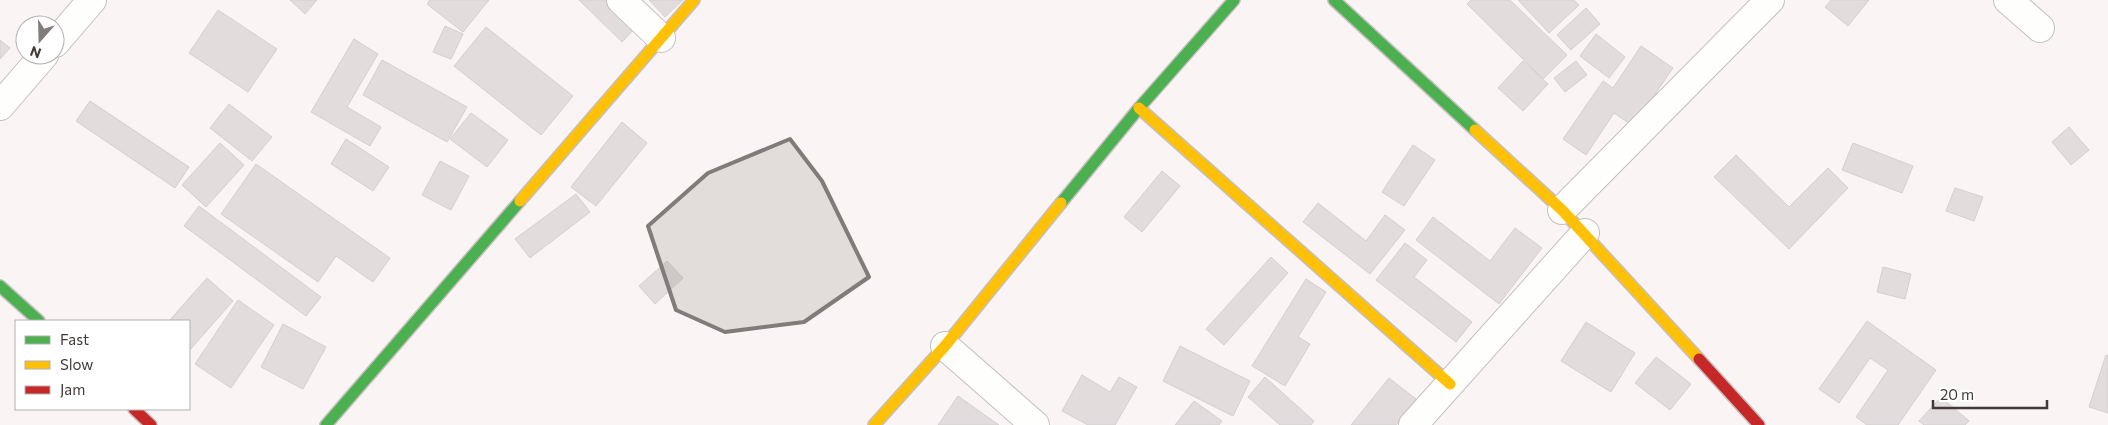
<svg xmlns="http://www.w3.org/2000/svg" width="2108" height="425" viewBox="0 0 2108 425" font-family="Commissioner,sans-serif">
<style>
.building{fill:#e2dddc;stroke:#d5d0cf}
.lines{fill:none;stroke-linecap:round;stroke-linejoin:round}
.street-casing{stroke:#c5c0bf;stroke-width:30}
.fast-casing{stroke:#c5c0bf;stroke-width:14}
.slow-casing{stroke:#c5c0bf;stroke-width:14}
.jam-casing{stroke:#c5c0bf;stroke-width:14}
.street{stroke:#fefefd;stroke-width:28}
.fast{stroke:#4caf50;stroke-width:11}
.slow{stroke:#ffc107;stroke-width:11}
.jam{stroke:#c62828;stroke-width:11}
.marked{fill:#817b7a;fill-opacity:0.2;stroke:#817b7a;stroke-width:4;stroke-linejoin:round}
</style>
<rect width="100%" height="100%" fill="#faf5f4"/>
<!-- building -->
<g class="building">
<path d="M290 0H317L305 14Z"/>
<path d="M430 0H489L463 32 427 4Z"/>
<path d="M579 0H614L639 24 622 42Z"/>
<path d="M649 0H683L665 17Z"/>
<path d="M1471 0H1510L1567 55 1543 79 1467 4Z"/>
<path d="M1518 0H1574L1579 5 1549 33Z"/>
<path d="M1831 0H1869L1848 26 1825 7Z"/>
<path d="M1586 8 1600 24 1571 50 1557 35Z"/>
<path d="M218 10 277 49 248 92 189 53Z"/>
<path d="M445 26 463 34 451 59 433 52Z"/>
<path d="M486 27 573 96 541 135 454 66Z"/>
<path d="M1596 34 1625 57 1609 78 1580 56Z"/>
<path d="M354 39 378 54 347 107 381 127 370 146 311 112Z"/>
<path d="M0 40 10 48 0 59Z"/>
<path d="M1641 46 1673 68 1633 126 1614 113 1586 155 1563 139 1603 81 1613 88Z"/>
<path d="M382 60 467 107 447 142 363 95Z"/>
<path d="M1523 61 1548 84 1523 111 1498 88Z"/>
<path d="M1576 61 1587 75 1565 92 1554 78Z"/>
<path d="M90 101 189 167 175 188 76 121Z"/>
<path d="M229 104 272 137 252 161 210 128Z"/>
<path d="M471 113 508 140 487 167 450 139Z"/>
<path d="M622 122 647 143 596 206 571 187Z"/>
<path d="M2069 127 2089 150 2071 165 2052 142Z"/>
<path d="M346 139 389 167 373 191 331 164Z"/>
<path d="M220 143 244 165 206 207 182 185Z"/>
<path d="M1853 143 1913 166 1902 193 1842 170Z"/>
<path d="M1413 145 1435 160 1404 206 1382 192Z"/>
<path d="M1736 155 1789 207 1828 168 1848 188 1789 249 1714 177Z"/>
<path d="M440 161 469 176 451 210 422 195Z"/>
<path d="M256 164 390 258 373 282 336 256 318 282 221 214Z"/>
<path d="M1162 171 1180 186 1142 232 1124 217Z"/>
<path d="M1955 188 1983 197 1974 221 1946 211Z"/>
<path d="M576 194 590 212 530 258 515 239Z"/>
<path d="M1318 203 1366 241 1385 215 1405 230 1370 274 1303 222Z"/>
<path d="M199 206 321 297 306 316 184 226Z"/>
<path d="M1433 217 1490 261 1515 228 1542 248 1499 304 1416 240Z"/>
<path d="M1405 243 1427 260 1414 277 1472 322 1456 342 1376 280Z"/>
<path d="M1271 257 1288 273 1224 345 1206 329Z"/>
<path d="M667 261 683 278 655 304 639 286Z"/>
<path d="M1883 267 1911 274 1905 299 1877 292Z"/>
<path d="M207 278 233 301 189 351V321H169Z"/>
<path d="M1306 279 1326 292 1298 337 1310 344 1285 386 1252 366Z"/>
<path d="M238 300 274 325 231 388 195 364Z"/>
<path d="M1867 321 1936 370 1898 425H1867L1856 417 1888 370 1870 358 1839 403 1819 389Z"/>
<path d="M1586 322 1635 353 1611 392 1561 361Z"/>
<path d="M283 324 326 347 303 389 261 367Z"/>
<path d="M1180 346 1250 381 1233 416 1163 381Z"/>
<path d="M2106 355 2108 356V413L2089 407Z"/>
<path d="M1656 357 1691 384 1670 410 1635 383Z"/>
<path d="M1082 375 1110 392 1119 377 1137 387 1115 425H1088L1062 411Z"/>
<path d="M1265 377 1314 421 1311 425H1280L1248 397Z"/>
<path d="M1389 378 1416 399 1396 425H1351Z"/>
<path d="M958 396 999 425H938Z"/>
<path d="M1941 397 1969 421 1965 425H1924L1919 421Z"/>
<path d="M1194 401 1222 421 1219 425H1175Z"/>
</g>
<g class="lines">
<defs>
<g id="street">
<path d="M621 0 661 38"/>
<path d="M2008 0 2040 28"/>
<path d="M55 43 92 0"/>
<path d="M0 106 44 55"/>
<path d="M1562 210 1770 0"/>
<path d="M945 346 1035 425"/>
<path d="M1413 425 1585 233"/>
</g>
<g id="fast">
<path d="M1334 0 1475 130"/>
<path d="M1061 203 1139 108 1234 0"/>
<path d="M0 286 39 321"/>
<path d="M326 425 520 201"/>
</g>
<g id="slow">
<path d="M1139 108 1450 384"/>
<path d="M1475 130 1562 210 1699 359"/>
<path d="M520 201 694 0"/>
<path d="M874 425 945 346 1061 203"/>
</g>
<g id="jam">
<path d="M1699 359 1759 425"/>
<path d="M134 409 151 425"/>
</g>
</defs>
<!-- street casing -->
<use href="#street" class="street-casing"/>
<!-- fast casing -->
<use href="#fast" class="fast-casing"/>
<!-- slow casing -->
<use href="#slow" class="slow-casing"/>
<!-- jam casing -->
<use href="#jam" class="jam-casing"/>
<!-- street -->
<use href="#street" class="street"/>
<!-- fast -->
<use href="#fast" class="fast"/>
<!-- slow -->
<use href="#slow" class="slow"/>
<!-- jam -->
<use href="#jam" class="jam"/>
</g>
<!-- marked area -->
<path class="marked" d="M790 139 822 181 869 277 804 322 725 332 676 310 648 226 708 173Z"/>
<!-- legend -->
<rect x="15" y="320" width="175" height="90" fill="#ffffff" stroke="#b3b0b0"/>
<rect x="25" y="336" width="25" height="8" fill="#4caf50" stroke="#b3b0b0"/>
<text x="60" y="345" font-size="15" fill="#403a39">Fast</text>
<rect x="25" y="361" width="25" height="8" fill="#ffc107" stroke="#b3b0b0"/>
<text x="60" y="370" font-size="15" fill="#403a39">Slow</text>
<rect x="25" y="386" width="25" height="8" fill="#c62828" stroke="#b3b0b0"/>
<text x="60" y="395" font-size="15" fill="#403a39">Jam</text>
<!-- north arrow -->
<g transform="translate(40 40) rotate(200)"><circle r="24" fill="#ffffff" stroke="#b3b0b0"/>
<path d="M0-4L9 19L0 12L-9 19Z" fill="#817b7a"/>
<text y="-8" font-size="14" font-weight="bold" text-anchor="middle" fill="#403a39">N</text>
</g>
<!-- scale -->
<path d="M1933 400v8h114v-8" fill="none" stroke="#403a39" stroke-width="2.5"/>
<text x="1940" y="400" font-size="15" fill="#403a39" stroke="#ffffff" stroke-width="4" paint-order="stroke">20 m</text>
</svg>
